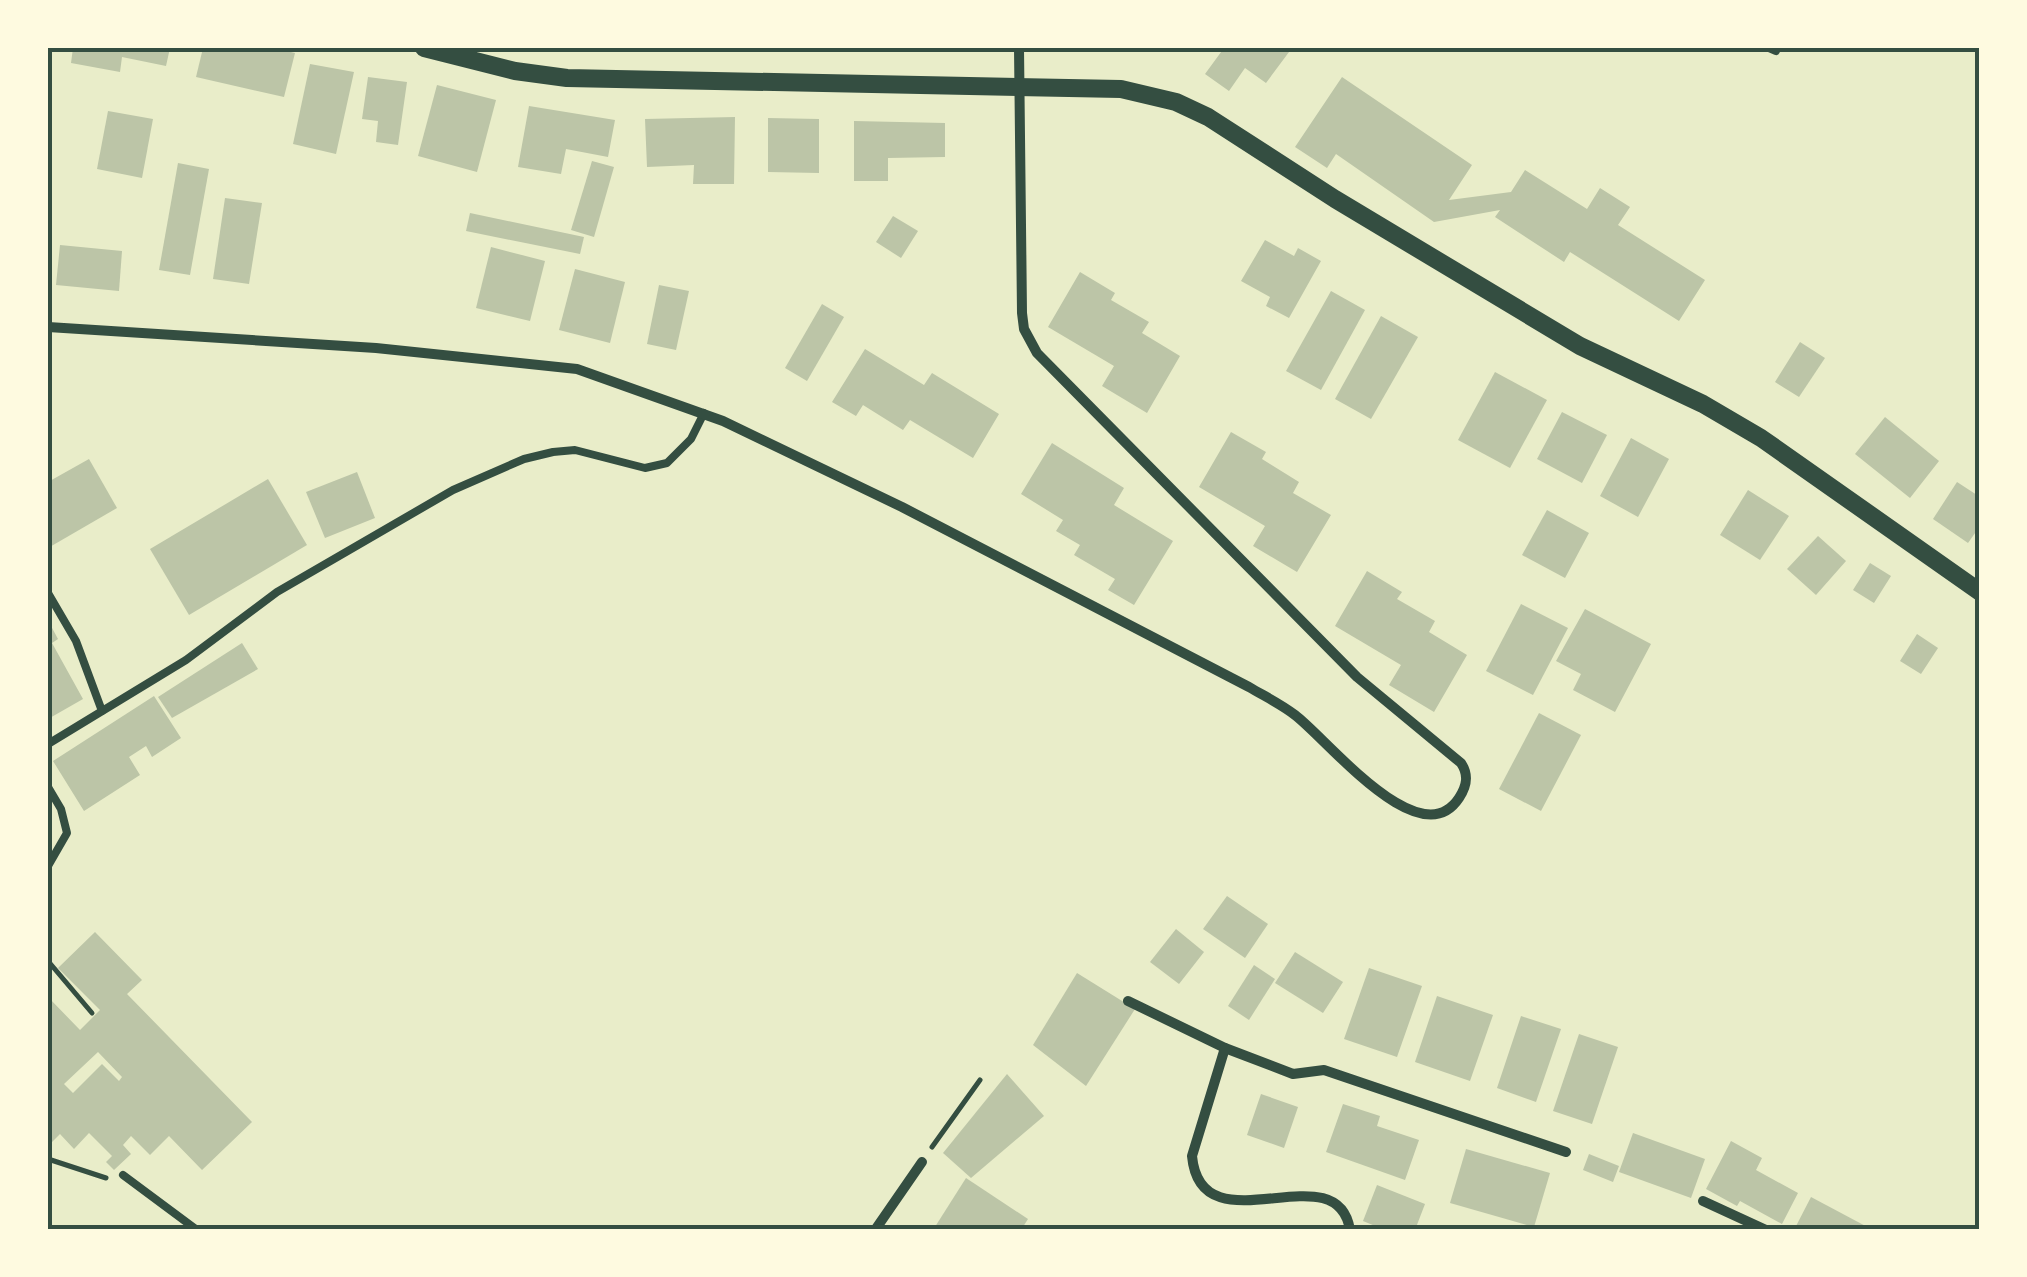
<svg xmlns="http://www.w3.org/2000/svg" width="2027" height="1277" viewBox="0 0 2027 1277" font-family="'Crimson Pro',serif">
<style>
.building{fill:#bcc5a7;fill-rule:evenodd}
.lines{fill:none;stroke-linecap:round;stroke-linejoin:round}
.path{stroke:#344e41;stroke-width:5}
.service{stroke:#344e41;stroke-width:8}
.minor{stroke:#344e41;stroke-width:10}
.tertiary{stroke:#344e41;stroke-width:18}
.neatline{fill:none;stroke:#344e41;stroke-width:4}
</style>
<rect width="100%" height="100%" fill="#e9edc9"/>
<!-- building -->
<g class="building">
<path d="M73 48H170L166 66 122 57 120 72 71 63Z"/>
<path d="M203 48H274L295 53 284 97 196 77Z"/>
<path d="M1224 48H1292L1266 83 1245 68 1229 91 1205 74Z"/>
<path d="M310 64 354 72 336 154 293 144Z"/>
<path d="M368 77 407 82 398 145 376 142 378 121 362 119Z"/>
<path d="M1342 77 1472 165 1449 200 1511 192 1525 170 1587 209 1600 188 1630 207 1618 225 1705 280 1679 321 1570 252 1564 262 1495 217 1500 210 1434 222 1336 154 1327 168 1295 147Z"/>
<path d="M437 85 496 100 477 172 418 156Z"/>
<path d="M529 106 615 120 608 157 566 149 561 174 518 167Z"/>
<path d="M108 111 153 119 142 178 97 169Z"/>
<path d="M735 117 734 184H693L694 165 647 167 645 119Z"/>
<path d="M768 118 819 119V173L768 172Z"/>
<path d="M854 121 945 123V157L888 158V181H854Z"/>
<path d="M592 161 614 167 594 237 571 230Z"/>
<path d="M178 163 209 169 190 275 159 270Z"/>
<path d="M225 198 262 203 249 284 213 279Z"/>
<path d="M470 213 584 237 580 254 466 231Z"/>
<path d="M893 216 918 231 901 258 876 242Z"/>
<path d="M1265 240 1294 256 1298 248 1321 261 1289 318 1266 306 1270 297 1241 281Z"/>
<path d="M60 245 122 251 119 291 56 285Z"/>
<path d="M491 247 545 261 530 321 476 308Z"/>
<path d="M575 269 625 282 610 343 559 330Z"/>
<path d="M1080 272 1115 293 1111 300 1149 322 1142 333 1180 356 1147 413 1102 386 1114 366 1048 327Z"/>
<path d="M659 285 689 291 676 350 647 344Z"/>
<path d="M1331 291 1365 310 1321 390 1286 371Z"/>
<path d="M822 304 844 317 807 381 785 368Z"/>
<path d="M1381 316 1418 337 1371 419 1335 399Z"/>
<path d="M1800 342 1825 358 1799 397 1775 382Z"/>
<path d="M865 349 924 385 932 373 999 414 973 458 910 420 903 430 863 405 856 416 832 402Z"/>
<path d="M1495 372 1547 400 1510 468 1458 440Z"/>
<path d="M1562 412 1607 435 1582 483 1537 459Z"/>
<path d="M1885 417 1939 461 1910 498 1855 454Z"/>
<path d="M1231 432 1266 452 1262 459 1299 482 1293 493 1331 515 1297 572 1253 546 1265 526 1199 487Z"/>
<path d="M1631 438 1669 459 1638 517 1600 496Z"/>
<path d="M1052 443 1124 488 1114 505 1173 541 1134 605 1108 590 1115 579 1074 555 1080 545 1056 531 1063 520 1021 494Z"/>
<path d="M89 459 117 508 48 548V482Z"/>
<path d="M357 472 375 518 325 538 306 492Z"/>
<path d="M268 479 307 545 189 615 150 549Z"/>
<path d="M1957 482 1980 497V526L1968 543 1933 519Z"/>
<path d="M1748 490 1789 516 1760 560 1720 535Z"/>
<path d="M1547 510 1589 533 1565 578 1522 555Z"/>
<path d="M1818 536 1846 561 1816 595 1787 569Z"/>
<path d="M1870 563 1891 576 1874 603 1853 590Z"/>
<path d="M1367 571 1402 592 1397 599 1435 621 1429 632 1467 655 1434 712 1389 685 1401 665 1335 626Z"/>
<path d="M1521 604 1568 628 1533 695 1486 671Z"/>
<path d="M1585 609 1651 644 1615 712 1573 690 1581 674 1556 661Z"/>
<path d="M51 626 58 639 52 643 83 699 48 719V628Z"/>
<path d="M1917 634 1938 648 1921 674 1900 661Z"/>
<path d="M242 643 258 669 172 718 158 697Z"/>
<path d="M154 696 181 738 152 757 146 746 129 757 140 775 84 811 53 761Z"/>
<path d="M1539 713 1581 735 1541 811 1499 789Z"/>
<path d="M1227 896 1268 924 1245 958 1203 929Z"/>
<path d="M1176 929 1204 952 1179 984 1150 962Z"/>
<path d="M95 932 142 980 127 994 252 1122 202 1170 169 1136 150 1155 131 1136 123 1145 131 1154 114 1170 106 1162 112 1156 89 1133 74 1149 60 1134 48 1146V997L80 1030 100 1010 58 968ZM98 1052 122 1077 119 1081 102 1064 73 1093 64 1084Z"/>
<path d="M1295 952 1343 982 1323 1013 1275 983Z"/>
<path d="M1254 965 1275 979 1249 1020 1228 1006Z"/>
<path d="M1369 968 1422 986 1397 1057 1344 1039Z"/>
<path d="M1077 973 1135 1009 1086 1086 1033 1045Z"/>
<path d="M1437 996 1493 1015 1470 1081 1415 1062Z"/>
<path d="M1521 1016 1561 1029 1536 1102 1497 1088Z"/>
<path d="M1579 1034 1618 1047 1592 1124 1553 1111Z"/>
<path d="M1007 1074 1044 1116 971 1178 943 1153Z"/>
<path d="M1261 1094 1298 1107 1284 1148 1247 1135Z"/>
<path d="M1343 1104 1380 1116 1377 1126 1419 1140 1405 1180 1326 1152Z"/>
<path d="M1633 1133 1705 1159 1691 1198 1619 1172Z"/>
<path d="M1731 1141 1762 1158 1756 1170 1798 1193 1782 1224 1740 1201 1737 1206 1706 1189Z"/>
<path d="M1466 1149 1550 1173 1534 1227 1450 1203Z"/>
<path d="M1589 1154 1619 1166 1613 1182 1583 1170Z"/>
<path d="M966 1178 1028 1219 1021 1230H933Z"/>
<path d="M1377 1185 1425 1204 1415 1230H1385L1363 1221Z"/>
<path d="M1811 1197 1873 1230H1794Z"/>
</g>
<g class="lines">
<!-- path -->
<g class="path">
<path d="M48 961 92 1013"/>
<path d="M932 1147 980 1080"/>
<path d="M48 1159 106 1178"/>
</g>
<!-- service -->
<g class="service">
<path d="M1769 48 1776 51"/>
<path d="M48 593 76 641 102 711"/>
<path d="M48 744 186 660 277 592 453 490 524 459 553 452 575 450 645 468 667 463 691 439 704 413"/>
<path d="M48 787 61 809 67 833 48 866"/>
<path d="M123 1175 197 1230"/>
</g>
<!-- minor -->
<g class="minor">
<path d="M48 327 376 348 577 369 723 421 902 507 1249 687C1264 696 1281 704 1295 715 1328 740 1420 857 1459 798 1467 786 1469 775 1461 763L1357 677 1037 353 1024 329 1022 313 1019 48"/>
<path d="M1128 1001 1225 1048 1293 1074 1324 1070 1566 1152"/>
<path d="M1225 1048 1192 1156C1201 1252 1337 1149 1350 1230"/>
<path d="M1703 1201 1766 1230"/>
<path d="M875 1230 922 1162"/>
</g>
<!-- tertiary -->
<path class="tertiary" d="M424 48 515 71 567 78 1121 89 1176 102 1208 117 1335 199 1580 346 1703 404 1761 438 1980 592"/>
</g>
<!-- border -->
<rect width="2027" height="1277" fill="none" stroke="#fefae0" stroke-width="100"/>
<rect x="50" y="50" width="1927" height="1177" class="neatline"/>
</svg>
